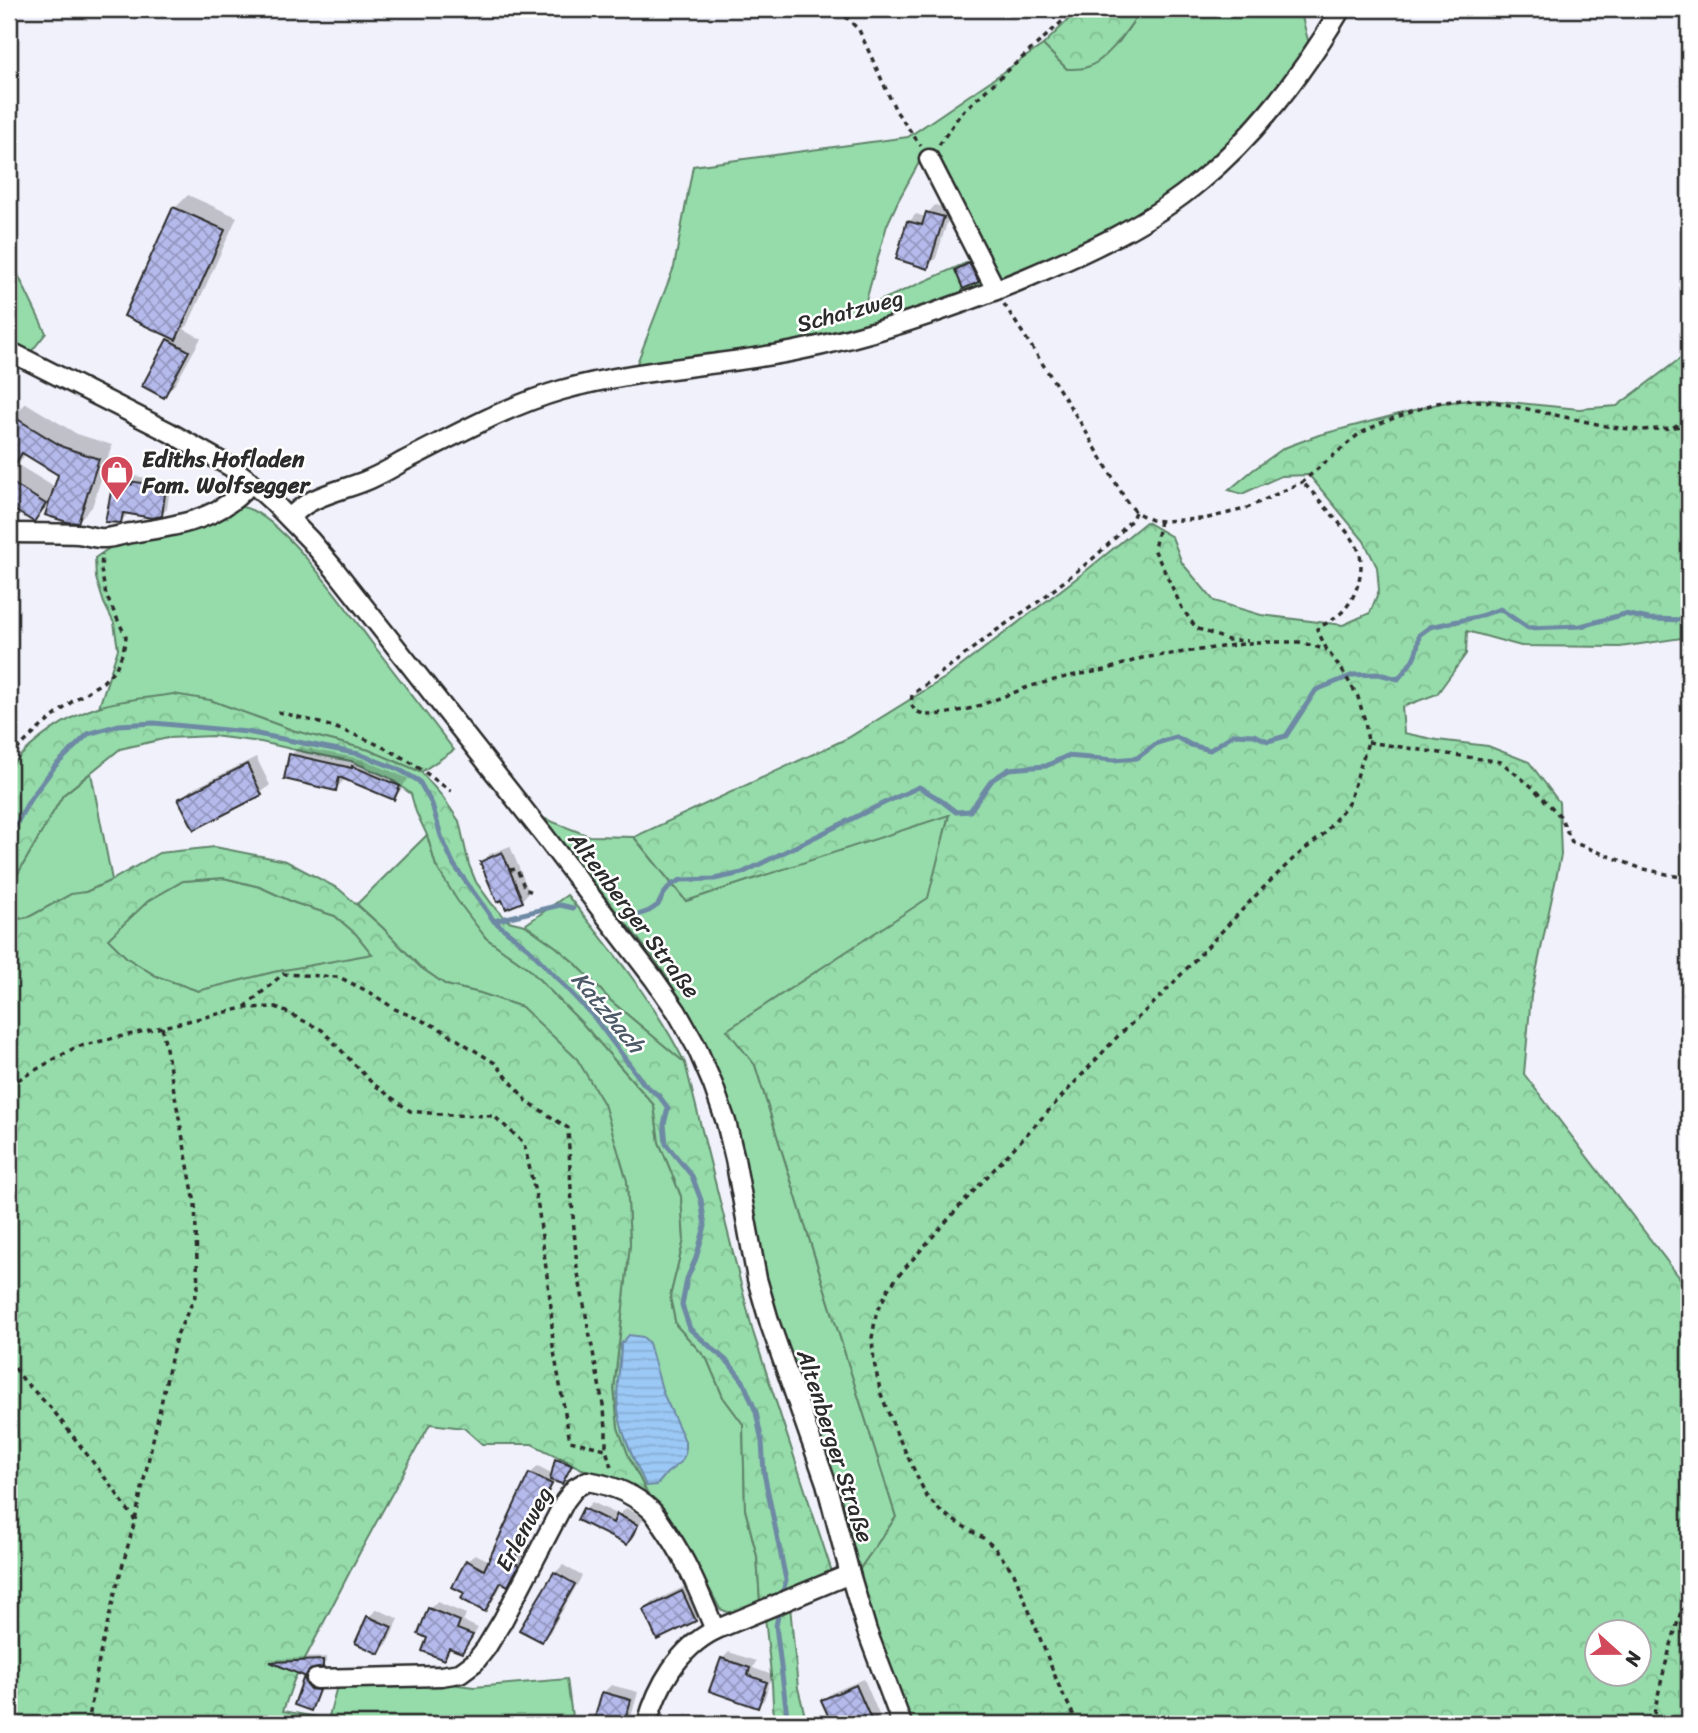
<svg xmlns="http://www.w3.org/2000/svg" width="1698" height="1733" viewBox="0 0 1698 1733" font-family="Sriracha,sans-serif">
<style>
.green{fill:#95dcaa;stroke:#60846a;stroke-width:2}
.forest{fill:url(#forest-crowns);stroke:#60846a;stroke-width:2;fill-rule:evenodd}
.water{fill:url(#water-rules);stroke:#6e89a4;stroke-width:2}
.shadow{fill:#0003;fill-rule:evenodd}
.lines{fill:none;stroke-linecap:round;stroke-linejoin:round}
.stream{stroke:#6e89a4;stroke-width:5}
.building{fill:url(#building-cross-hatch);stroke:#2b2b2b;stroke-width:2}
.minor-casing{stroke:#2b2b2b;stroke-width:23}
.path{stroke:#2b2b2b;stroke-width:3.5;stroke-dasharray:5 5;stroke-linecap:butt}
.minor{stroke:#fff;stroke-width:18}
.labels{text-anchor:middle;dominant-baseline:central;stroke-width:5;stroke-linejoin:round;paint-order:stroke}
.street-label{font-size:23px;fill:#2b2b2b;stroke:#fff}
.poi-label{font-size:23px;font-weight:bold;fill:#2b2b2b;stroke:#fff;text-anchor:start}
.water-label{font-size:24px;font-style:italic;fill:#4d5a68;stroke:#fff}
</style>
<defs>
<pattern id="forest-crowns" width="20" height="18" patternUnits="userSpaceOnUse" patternTransform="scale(1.75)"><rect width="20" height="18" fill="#95dcaa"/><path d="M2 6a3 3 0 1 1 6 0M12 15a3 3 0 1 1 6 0" fill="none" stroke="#81bd92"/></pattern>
<pattern id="water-rules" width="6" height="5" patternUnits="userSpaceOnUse" patternTransform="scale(1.75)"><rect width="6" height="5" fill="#9bc8f5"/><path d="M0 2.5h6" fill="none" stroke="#86acd2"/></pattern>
<pattern id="building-cross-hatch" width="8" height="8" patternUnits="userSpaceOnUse" patternTransform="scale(1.75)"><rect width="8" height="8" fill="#b5baec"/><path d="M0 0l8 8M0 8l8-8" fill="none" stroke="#9397bf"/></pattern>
</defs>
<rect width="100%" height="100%" fill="#f0f1fb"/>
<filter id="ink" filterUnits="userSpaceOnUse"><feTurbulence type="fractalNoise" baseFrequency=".0143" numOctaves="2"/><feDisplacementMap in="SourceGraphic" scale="14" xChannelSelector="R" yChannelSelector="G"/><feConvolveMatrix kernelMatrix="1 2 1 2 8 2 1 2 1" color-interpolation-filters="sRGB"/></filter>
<g filter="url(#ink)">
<!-- green -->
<g class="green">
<path d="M1142 9H1301L1302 17 1310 48 1274 99 1204 172 1106 237 998 284 922 157 898 201 887 225 864 308 975 259 985 282 983 289 937 307 792 346 634 371 674 267 693 166 908 137 1043 45 1067 69 1119 42Z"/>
<path d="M9 256 46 333 31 352 9 339Z"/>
<path d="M242 507C281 513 350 614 375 647 401 681 427 715 454 750L421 772 369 750 295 731 210 700H131L99 707 118 649 114 623 104 603 96 578 95 558 121 540Z"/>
<path d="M91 773 112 880 86 892 71 895 29 917 9 921V889L63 795Z"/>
<path d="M949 814 929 898 728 1031 755 1065 896 1517 859 1570 830 1462 781 1328 760 1252 746 1167 733 1111 710 1056 685 1005 655 960 543 818 589 836 634 837 686 901Z"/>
<path d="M427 835 436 866 486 938 528 968 582 1023 654 1105 659 1142 681 1196 684 1240 670 1297 676 1325 707 1359 723 1397 743 1424 745 1509 757 1556 760 1602 730 1613 720 1609 696 1563 673 1527 649 1497 629 1457 618 1428 614 1389 630 1244 627 1181 522 1007 480 993 446 985 420 967 383 928 357 904Z"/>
<path d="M224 878 260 887 295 903 335 916 356 934 373 955 274 972 198 991 156 976 127 958 107 939 148 901 183 881Z"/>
<path d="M567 895C610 948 654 1001 685 1063L611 1001 577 965 556 947 525 925Z"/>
<path d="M567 1679 573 1724H327L337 1686 443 1683 474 1687Z"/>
</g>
<!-- forest -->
<g class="forest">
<path d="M1079 9H1142C1129 27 1107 63 1084 68 1079 69 1072 69 1067 69L1043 45Z"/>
<path d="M1689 352V637L1620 647 1521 646 1467 631 1466 654 1437 694 1402 707 1404 733 1437 740 1488 746 1529 762 1559 802 1561 855 1531 996 1524 1074 1689 1290V1724H912L875 1624 859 1570 896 1517 755 1065 727 1030 928 898 949 815 686 901 634 837 848 738 948 676 1082 574 1146 522 1172 537 1182 563 1214 601 1261 615 1343 625 1370 613 1379 590 1377 567 1364 541 1309 475 1281 476 1242 494 1229 490 1253 470 1284 448 1319 435 1441 403 1480 399 1579 409 1617 406ZM1596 1632H1638V1674H1596Z"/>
<path d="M173 694 210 700 295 731 369 750 421 772 442 796 459 821 469 865 476 882 492 904 508 921 525 925 556 947 577 965 611 1001 685 1063 753 1332 832 1572 760 1602 757 1556 745 1509 743 1424 723 1397 707 1359 676 1325 670 1297 684 1240 681 1196 659 1142 654 1105 582 1023 528 968 486 938 457 900 436 866 427 835 416 812 411 794 390 778 351 761 309 753 261 742 213 736 168 738 120 749 63 795 9 889V768C33 741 64 718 98 707 122 699 149 698 173 694Z"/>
<path d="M215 847 286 861 339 889 383 928 420 967 446 985 480 993 522 1007 577 1059 604 1104 627 1181 630 1244 614 1389 618 1428 629 1457 649 1497 633 1488 604 1475 582 1469 532 1444H482L464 1428 430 1424 360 1552 294 1680 283 1711 328 1719 327 1724H9V921L29 917 71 894 86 892 112 880 159 853ZM224 878 260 887 295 903 335 916 356 934 372 954 274 972 198 991 156 976 127 958 108 939 148 901 183 881Z"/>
<path d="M790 1606 798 1688 807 1724H773L774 1723 772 1684 765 1617Z"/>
</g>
<!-- water -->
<path class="water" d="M629 1335 643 1337 649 1343 663 1393 685 1441V1454L681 1462 667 1473 657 1485 646 1486C636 1463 621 1435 618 1409 615 1388 621 1366 621 1344Z"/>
<!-- shadow -->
<g class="shadow">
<path d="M188 195 237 217 188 325 184 329 201 338 176 383 164 396 168 340 172 336 175 208Z"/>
<path d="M935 205 951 210 936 258 928 266 909 222 916 214 926 217 928 213Z"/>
<path d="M973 261 982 277 978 280 957 270 960 267Z"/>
<path d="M26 403 77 434 112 445 92 507 78 521 51 503 34 519 9 505V422ZM26 453 60 474 56 488 18 465Z"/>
<path d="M121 471 134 474V476L171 482 167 509 161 515 127 512 126 516 120 522 115 477Z"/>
<path d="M299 747 362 759 407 778 402 789 393 798 345 777 344 780 336 789 291 755Z"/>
<path d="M256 757 270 785 261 793 194 827 180 799 189 791Z"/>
<path d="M510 846 529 892 522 900 482 862 490 854Z"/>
<path d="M560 1456 574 1461 566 1478 562 1482 556 1480 544 1501 519 1554 525 1557 515 1576 508 1583 504 1581 492 1602 485 1610 466 1593 468 1561 475 1554 490 1561 530 1474 538 1466 553 1474 557 1460Z"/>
<path d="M592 1502 619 1515 626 1508 644 1517 634 1536 626 1543 585 1509Z"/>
<path d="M563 1565 582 1576 550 1632 541 1640 555 1573Z"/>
<path d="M690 1584 703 1612 695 1620 645 1610 653 1602Z"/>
<path d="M437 1602 466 1614 463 1621 478 1628 469 1643 461 1651 452 1647 444 1658 429 1637V1609Z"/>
<path d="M377 1609 399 1619 387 1644 379 1652 369 1617Z"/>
<path d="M729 1652 756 1661 753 1668 772 1675 764 1700 757 1706 722 1659Z"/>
<path d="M326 1657V1662L322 1666 311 1668 308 1674 309 1680 321 1687 314 1706 311 1709 296 1704 306 1675 273 1661 276 1659Z"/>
<path d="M864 1679 883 1724H839L838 1723 834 1724 823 1701 831 1693Z"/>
<path d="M611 1685 638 1692 629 1724H595L603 1693Z"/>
<path d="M691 1715 717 1722 716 1724H682Z"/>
</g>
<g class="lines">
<!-- stream -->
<g class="stream">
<path d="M9 837 29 801 55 766 88 734 119 725 154 723 247 732 359 754 398 769 419 781 432 804 441 836 454 865 494 921 529 949 594 1017 644 1084 659 1096 668 1108 664 1124 666 1144 692 1176 701 1200 705 1226 696 1258 687 1279 682 1305 690 1329 729 1363 743 1381 756 1412 762 1442 764 1473 786 1580 782 1596"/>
<path d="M621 915 635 916 649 911 658 905 663 895 671 885 681 880 714 879 742 873 884 803 919 787 939 799 956 812 970 811 992 780 1009 769 1046 766 1067 756 1114 760 1137 758 1157 743 1176 737 1191 745 1210 750 1234 734 1254 735 1268 741 1286 736 1316 690 1353 675 1379 674 1398 679C1411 664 1418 656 1419 635L1430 627 1477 617 1500 609 1528 628 1581 626 1625 614 1649 619 1689 620"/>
<path d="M494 921 560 905 573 908"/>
<path d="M780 1606 776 1626 788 1724"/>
</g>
</g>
<!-- building -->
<g class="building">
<path d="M173 207 225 230 176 340 124 316Z"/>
<path d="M926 212 944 217 928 269 896 259 907 221 922 225Z"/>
<path d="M969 263 979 282 963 289 955 270Z"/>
<path d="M167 339 189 351 164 398 142 386Z"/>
<path d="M9 414 63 447 99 459 78 523 67 522 45 515 58 475 22 453 9 475Z"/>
<path d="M114 477 129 480V481L166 487 162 516 152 518 123 513 121 523 105 522Z"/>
<path d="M9 481 46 504 34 522 9 507Z"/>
<path d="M289 754 352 768V766L400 786 394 800 339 777 336 791 284 779Z"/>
<path d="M247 764 262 795 194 830 178 799Z"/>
<path d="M502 852 523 902 506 909 502 900 497 902 480 862Z"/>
<path d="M555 1459 572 1465 562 1484 550 1480Z"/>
<path d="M529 1473 552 1484 540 1508 539 1507 513 1562 519 1565 508 1586 501 1582 485 1612 461 1599 464 1593 452 1587 466 1560 484 1570Z"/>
<path d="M583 1508 613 1523 617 1514 638 1525 627 1545 577 1520Z"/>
<path d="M554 1572 575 1584 542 1642 519 1630Z"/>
<path d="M682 1591 696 1621 657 1640 643 1610Z"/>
<path d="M428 1608 460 1621 457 1629 473 1635 462 1653 449 1648 444 1660 422 1651 427 1638 418 1634Z"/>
<path d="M367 1616 392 1627 379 1654 355 1643Z"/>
<path d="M721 1658 750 1668 748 1675 767 1682 758 1708 709 1691Z"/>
<path d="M323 1660V1667L310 1670 305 1679 306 1684 310 1689 319 1690 311 1711 294 1705 304 1676 270 1662Z"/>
<path d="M856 1685 873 1724H832L821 1700Z"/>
<path d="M602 1692 631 1700 624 1724H593Z"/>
</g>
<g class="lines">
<defs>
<g id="minor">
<path d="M929 159 996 290"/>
<path d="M9 351 169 432 231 467 251 482 273 502 310 540 336 571 543 834 654 979 677 1012 696 1046 713 1085 726 1122 735 1159 757 1279 770 1324 826 1483 850 1574 867 1631 902 1724"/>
<path d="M289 518C295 513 301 507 308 503 327 492 350 488 370 479 381 474 392 468 402 462 454 436 506 406 562 390 638 369 718 366 795 351 875 335 951 309 1026 278 1087 252 1149 224 1200 181 1258 133 1303 73 1341 9"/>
<path d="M9 533C32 533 55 533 78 534 87 535 96 539 105 538 114 538 123 534 131 533 176 526 222 520 251 482"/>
<path d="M316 1679 441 1676 460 1673 475 1662 486 1648 503 1620 565 1501 575 1488 587 1481C611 1485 634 1494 651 1510 657 1516 662 1525 667 1532 688 1563 701 1596 715 1630L850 1574"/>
<path d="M647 1724C657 1686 679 1648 715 1630"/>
</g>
</defs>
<!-- minor casing -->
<use href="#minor" class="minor-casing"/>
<!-- path -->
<g class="path">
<path d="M838 9 859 30 896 111 921 146"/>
<path d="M939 145 961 113 1076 9"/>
<path d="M1004 304 1082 425 1127 502 1136 512 1143 516 1151 520 1164 521 1204 519 1245 509 1302 482 1359 434 1383 422 1436 403 1462 400 1495 402 1611 427 1642 430 1672 428 1689 418"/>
<path d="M1674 427 1689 425"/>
<path d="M128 483 138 485"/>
<path d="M1135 512 1132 519 1116 537 1096 556 1038 602 997 630 912 695 911 704 915 711 926 715 944 714 973 708 1031 686 1070 676 1105 670 1142 658 1257 642"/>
<path d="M1160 521 1154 549 1182 608 1196 628 1228 640 1248 641"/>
<path d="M1256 642H1299L1327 650"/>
<path d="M278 712C325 723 374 738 416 766 428 774 439 783 451 791"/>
<path d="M1368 742 1501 762 1531 786 1560 816 1572 842 1640 868 1689 879"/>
<path d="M9 757 41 727 74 700 103 682 116 668 123 652 126 637 106 595 101 570 102 554"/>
<path d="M510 870 517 869 525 889 535 893"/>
<path d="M245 1007 283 974 339 977 371 993 395 1009 437 1027 495 1063 527 1101 568 1128 571 1189 577 1268 604 1410 606 1428V1449"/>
<path d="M9 1085 76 1047 244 1008 276 1007 322 1030 372 1083 410 1111 450 1115 494 1116 524 1143 538 1206 551 1307 553 1346 570 1441 606 1449 612 1471"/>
<path d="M9 1360 25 1382 52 1409 112 1487 135 1520"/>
<path d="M9 1687 16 1689 18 1724"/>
<path d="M88 1724 100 1654 115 1593 135 1520 176 1337 198 1290 195 1203 162 1027"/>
<path d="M1078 1724 1059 1686 1014 1573 994 1547 983 1538 953 1520 938 1509 927 1497 896 1432 881 1394 874 1362 872 1338 876 1315 888 1289 904 1269 959 1207 1118 1036 1157 1000 1260 891 1293 859 1324 834 1349 802 1368 742 1365 721 1358 697 1342 670 1327 650 1317 629C1326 623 1337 618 1344 610 1357 596 1366 566 1358 549 1353 537 1343 528 1335 518 1324 506 1314 493 1302 482"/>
<path d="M1652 1724C1661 1677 1674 1632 1689 1587"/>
</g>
<!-- minor -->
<use href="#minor" class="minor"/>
</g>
</g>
<!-- icons -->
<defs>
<symbol id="shop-pin" viewBox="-11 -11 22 30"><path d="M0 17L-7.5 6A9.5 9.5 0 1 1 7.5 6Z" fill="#d1495b" stroke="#fff"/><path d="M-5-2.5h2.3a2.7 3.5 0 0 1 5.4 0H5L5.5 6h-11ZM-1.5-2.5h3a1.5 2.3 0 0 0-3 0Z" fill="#fff"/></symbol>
</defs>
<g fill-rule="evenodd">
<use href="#shop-pin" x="98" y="453" width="38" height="52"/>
</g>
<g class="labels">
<!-- street labels -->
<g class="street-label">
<text transform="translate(850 311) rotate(-15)">Schatzweg</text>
<text transform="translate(634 915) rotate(53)">Altenberger Straße</text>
<text transform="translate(835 1446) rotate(72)">Altenberger Straße</text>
<text transform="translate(524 1529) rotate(-61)">Erlenweg</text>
</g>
<!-- poi labels -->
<g class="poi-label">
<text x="142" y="459">Ediths Hofladen<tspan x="142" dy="26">Fam. Wolfsegger</tspan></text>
</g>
<!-- water labels -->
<g class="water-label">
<text transform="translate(608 1012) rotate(50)">Katzbach</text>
</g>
</g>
<!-- margin -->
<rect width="1698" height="1733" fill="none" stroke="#fff" stroke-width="35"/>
<rect x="18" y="18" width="1663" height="1698" fill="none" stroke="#2b2b2b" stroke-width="2.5" filter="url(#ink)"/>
<!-- north arrow -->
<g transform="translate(1618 1653) rotate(111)"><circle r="33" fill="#ffffff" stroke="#aaaaaa" stroke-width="2"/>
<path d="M0-5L12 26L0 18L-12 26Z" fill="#d1495b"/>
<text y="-10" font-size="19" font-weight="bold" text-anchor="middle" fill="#2b2b2b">N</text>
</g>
</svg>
